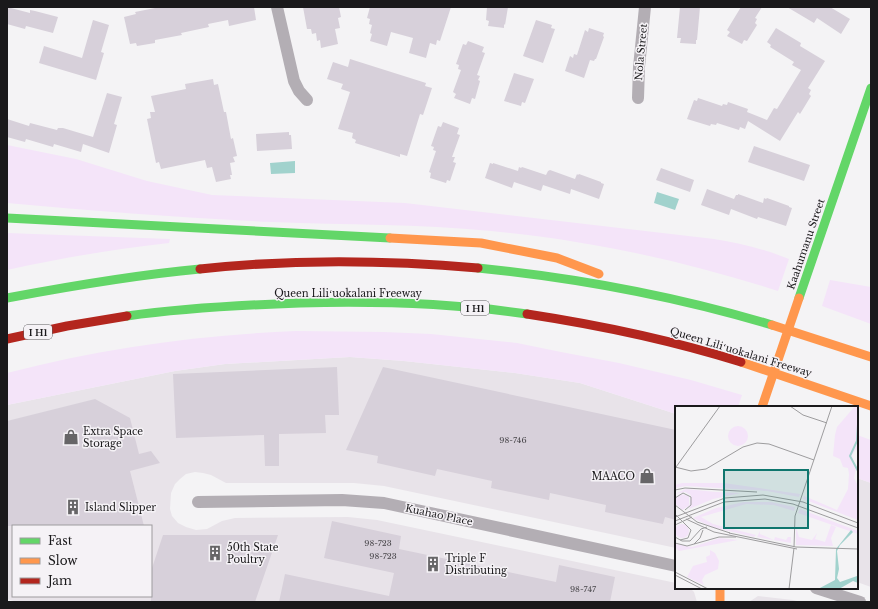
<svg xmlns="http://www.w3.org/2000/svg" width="878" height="609" viewBox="0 0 878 609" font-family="'Libre Baskerville',serif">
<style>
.built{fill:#e8e3e9;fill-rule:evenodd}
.green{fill:#f4e4f9}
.water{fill:#a1d2cd}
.building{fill:#d7d0da}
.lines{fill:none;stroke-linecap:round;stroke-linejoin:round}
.street{stroke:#b3aeb4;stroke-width:12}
.fast{stroke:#63d668;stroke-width:9}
.slow{stroke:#ff974d;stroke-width:9}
.jam{stroke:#b3261e;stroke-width:9}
.slow-bridge{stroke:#ff974d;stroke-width:9}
.labels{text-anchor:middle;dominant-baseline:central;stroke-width:3;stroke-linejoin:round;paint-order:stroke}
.number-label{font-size:8px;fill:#49474b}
.shield{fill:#f5f2f6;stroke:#5c5a5d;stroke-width:1}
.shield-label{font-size:9px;font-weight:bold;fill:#1a191b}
.street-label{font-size:10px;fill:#1a191b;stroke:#f5f2f6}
.poi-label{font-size:10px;fill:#1a191b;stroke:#f5f2f6;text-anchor:start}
.inset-river{fill:none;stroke:#a1d2cd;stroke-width:2}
.inset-road{fill:none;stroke:#9d9c9e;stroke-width:1}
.view{fill:#0f766e;fill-opacity:0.15;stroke:#0f766e;stroke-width:2}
.inset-edge{fill:none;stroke:#1a191b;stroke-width:2}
</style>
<rect width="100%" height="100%" fill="#f4f3f5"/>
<!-- built -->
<g class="built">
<path d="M350 357 404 361 515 373 580 383 676 414V548L384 486 354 483H226L211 475 203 473 195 472 186 474 180 479 175 484 171 493 170 509 172 516 178 523 186 527 196 530 207 529 222 521 235 518 348 517 377 520 676 583V588H690L694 592 697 602H17L7 599V405L175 371 225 364ZM13 526H151V596H13Z"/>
<path d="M857 478 871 483V587L857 582Z"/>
<path d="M758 596 793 600 801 602H749Z"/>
</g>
<!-- green -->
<g class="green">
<path d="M7 145 76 159 147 181 212 195 405 203 714 239C740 243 764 249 789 259L778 291C685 261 588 240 491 231 419 224 345 225 272 222 184 218 95 211 7 203Z"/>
<path d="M7 233 170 239 169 243C115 249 61 258 7 270Z"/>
<path d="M830 280 871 287V324L822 306Z"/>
<path d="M296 331 384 332 431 334 517 343 561 352 619 363 691 380 742 395 738 407H676V414L580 383 515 373 404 361 350 357 225 364 175 371 7 405V373C102 348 198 335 296 331Z"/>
<path d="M857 435 871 440V483L857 478Z"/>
</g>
<!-- water -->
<g class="water">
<path d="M295 161V173L271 174 270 163Z"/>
<path d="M657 192 679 199 675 210 654 203Z"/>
</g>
<!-- building -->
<g class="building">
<path d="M7 7 30 13V10L35 11 58 17 53 33 26 26 25 29 7 24Z"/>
<path d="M160 7H254L256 20 229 26 228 20 208 24 209 27 181 33 182 35 155 40V43L137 46 136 43 130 44 124 17 136 14 135 12Z"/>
<path d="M303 7H339L341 17 338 18 340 28 335 29 338 44 321 48 320 40 317 41 316 33 312 34 311 29H307Z"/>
<path d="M370 7H451L440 41 437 40 436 45 430 43 426 58 409 53 413 38 391 32 387 46 370 41 372 34 370 33 372 25 369 24 370 19 367 18Z"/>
<path d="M487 7H508L505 25 504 24V28L488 26 489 21 486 20Z"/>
<path d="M680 7H700L697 40H696V44L680 43 681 38H677Z"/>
<path d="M741 7H762L755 18 757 19 755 23 757 25 747 41 744 40 742 44 727 36 730 32 727 30Z"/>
<path d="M787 7H830L850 19 841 34 817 18 814 23Z"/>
<path d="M93 20 109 25 101 52 104 53 96 80 39 63 44 46 82 58Z"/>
<path d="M536 20 552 25 551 28 555 29 543 63 523 56Z"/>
<path d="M589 28 604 33 603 36 604 37 596 59H595L594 61 590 60 584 78 565 71 570 56 573 58 574 54 577 55 585 30 588 32Z"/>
<path d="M776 28 801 43 800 46 825 61 808 88 811 90 809 94 811 96 800 114 798 112 780 141 748 121 745 129 740 127 739 130 717 123 716 125 711 124 710 126 687 119 694 100 697 101 698 98 722 106 723 104 727 105 728 102 748 109 747 112 767 120 774 108 777 109 801 70 792 65 794 62 770 47 771 45 767 42Z"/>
<path d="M468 41 484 47 482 52 485 53 477 75 480 76 478 80 480 81 475 99 472 98 470 104 454 98 456 94 453 92 461 70 458 69 459 65 456 64 463 44 466 45Z"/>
<path d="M350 59 426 83 425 86 432 88 423 115 420 114 407 156 400 154V157L355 143 356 140 352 138 353 133 338 129 350 92 341 89 343 84 327 79 333 62 348 67Z"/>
<path d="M514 73 534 79 525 103 522 102 521 106 504 101Z"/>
<path d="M213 79 214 85 218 84 224 112H226L231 139 233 138 237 156 233 157 235 162 230 163 232 175H230L231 179 216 182 212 167 207 168 205 160 161 169 159 162 156 163 147 119 151 118 150 112H155L151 96 186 89 185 84Z"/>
<path d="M107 93 122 97 114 124 117 125 109 153 83 144 81 152 54 144 53 147 26 139 25 142 7 137V119L29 126 30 123 57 130 58 128H63L93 137Z"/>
<path d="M443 122 459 128 457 134 460 135 452 157H455L453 162 456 163 450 181 447 180 446 183 430 178 431 173 429 172 436 151 433 150 434 147 431 146 438 126 441 127Z"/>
<path d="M289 132V135H291L292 149 257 151 256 134Z"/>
<path d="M754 146 810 165 804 181 748 162Z"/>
<path d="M490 163 493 164V163L518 171 519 167 521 168 522 167 546 175 548 171 550 170 575 179 577 174 578 175 579 174 601 182V183L604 184 599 199 571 189 570 194 543 185 541 191 514 182 512 188 485 178Z"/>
<path d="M661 168 694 180 690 192 656 180Z"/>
<path d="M707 189 734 199 736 195H738V194L763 203 764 198 766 199 767 198 789 206V207L792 208 786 226 758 217 757 219 731 209 729 215 701 205Z"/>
<path d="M337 367 339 415H325L326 433 279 434V466H265L264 435 176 438 173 374Z"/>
<path d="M383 367 676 430V520L665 517 663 524 605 512 606 505 550 493 549 500 491 488 492 481 437 469 435 476 377 463 378 456 346 450Z"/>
<path d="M95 399 130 418 139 454 151 451 160 463 130 471 144 526H7V421Z"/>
<path d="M332 521 401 536 399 549 556 582 559 565 615 577 610 602H279L285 574 389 596 394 573 324 558Z"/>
<path d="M163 535H278L255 602H151V571Z"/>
</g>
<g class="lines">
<!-- street -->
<g class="street">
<path d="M277 7 294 81 299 91 307 100"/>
<path d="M638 98 639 67 645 7"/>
<path d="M198 502 342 500 384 503 676 566"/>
<path d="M816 588 860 602"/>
</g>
<!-- fast -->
<g class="fast">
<path d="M7 218 390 238"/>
<path d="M478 268C579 278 675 296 772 325"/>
<path d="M7 298C71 286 135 275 200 269"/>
<path d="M799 298 871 88"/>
<path d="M127 316C185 308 242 305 300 303 375 301 452 303 527 314"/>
</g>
<!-- slow -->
<g class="slow">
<path d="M390 238 481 243 557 258 599 274"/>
<path d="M772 325 871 357"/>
<path d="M741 362 871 406"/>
<path d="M720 588V602"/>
</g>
<!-- jam -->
<g class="jam">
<path d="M200 269C292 259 386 260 478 268"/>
<path d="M527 314C599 325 671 340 741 362"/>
<path d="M7 339 67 326 127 316"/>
</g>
<!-- slow-bridge -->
<path class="slow-bridge" d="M762 407 799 298"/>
</g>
<!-- icons -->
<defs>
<symbol id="shop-bare" viewBox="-9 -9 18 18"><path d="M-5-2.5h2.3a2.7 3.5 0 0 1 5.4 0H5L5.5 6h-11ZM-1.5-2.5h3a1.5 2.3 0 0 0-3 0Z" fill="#666567" stroke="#f5f2f6" stroke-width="2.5" paint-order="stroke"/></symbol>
<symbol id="building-bare" viewBox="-9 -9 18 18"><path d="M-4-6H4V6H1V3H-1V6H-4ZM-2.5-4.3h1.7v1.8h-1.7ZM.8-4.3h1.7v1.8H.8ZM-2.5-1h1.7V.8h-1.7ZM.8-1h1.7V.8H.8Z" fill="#666567" stroke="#f5f2f6" stroke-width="2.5" paint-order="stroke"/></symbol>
</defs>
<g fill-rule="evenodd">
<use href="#shop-bare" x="60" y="426" width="22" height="22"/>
<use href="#shop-bare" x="636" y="465" width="22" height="22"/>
<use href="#building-bare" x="62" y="496" width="22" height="22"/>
<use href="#building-bare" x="204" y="542" width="22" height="22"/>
<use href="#building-bare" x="422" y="553" width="22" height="22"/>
</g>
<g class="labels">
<!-- number labels -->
<g class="number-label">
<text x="513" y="440">98-746</text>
<text x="378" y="543">98-723</text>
<text x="383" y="556">98-723</text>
<text x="583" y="589">98-747</text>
</g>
<!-- shield labels -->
<g class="shield">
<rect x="461" y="301" width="28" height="14" rx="3"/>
<rect x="24" y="325" width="28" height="14" rx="3"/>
</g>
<g class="shield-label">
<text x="475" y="308">I H1</text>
<text x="38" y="332">I H1</text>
</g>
<!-- street labels -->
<g class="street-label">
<text transform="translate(641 52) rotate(-85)">Nola Street</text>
<text transform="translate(806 244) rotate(-71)">Kaahumanu Street</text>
<text x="348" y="293">Queen Liliʻuokalani Freeway</text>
<text transform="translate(741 352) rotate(17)">Queen Liliʻuokalani Freeway</text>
<text transform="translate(439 515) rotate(12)">Kuahao Place</text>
</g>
<!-- poi labels -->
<g class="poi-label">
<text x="83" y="431">Extra Space<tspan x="83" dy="12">Storage</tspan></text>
<text x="635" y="476" text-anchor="end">MAACO</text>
<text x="85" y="507">Island Slipper</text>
<text x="227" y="547">50th State<tspan x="227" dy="12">Poultry</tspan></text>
<text x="445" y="558">Triple F<tspan x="445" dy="12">Distributing</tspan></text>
</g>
</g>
<!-- overview -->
<g transform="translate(675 406)">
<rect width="183" height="183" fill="#f4f3f5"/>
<path d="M180 0H183V46L181 43 177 49 181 63 179 72 183 80V114L128 93 129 90 134 92 162 104 173 83 174 68 173 62 168 61 165 53 158 50 160 29 162 21ZM53 30a10 10 0 1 1 20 0a10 10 0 1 1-20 0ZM7 77H49L125 88 124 91 92 85 11 80 0 82V79ZM11 83 41 86 66 87 38 93 14 103 16 89 10 86 0 88ZM5 88 14 90V100L7 104 1 98V92ZM69 96H96L120 101 119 105 99 99 71 98 26 111 38 118 81 129 79 131 37 121 18 112 41 102ZM125 103 183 125V128L123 107ZM0 125a7 7 0 1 1 14 0a7 7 0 1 1-14 0ZM156 119 161 121 156 132 158 140 121 139V121L124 131 137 134 142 127 140 133 150 136ZM85 125V128L99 134 100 131 111 134 113 131H116V137L82 131ZM45 132 63 134 4 145 0 141V138L17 141ZM35 144 40 147 44 155 43 163 30 169 27 174 29 179 12 171 18 160 32 156 31 151 35 149Z" fill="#f4e4f9"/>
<path d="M176 124 178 126 165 139 162 145 164 163 162 172 165 176 182 170 183 177 178 175 164 183H143L160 174 161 143Z" fill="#a1d2cd"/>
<path class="inset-river" d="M183 18 182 35 175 50 183 65"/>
<path class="inset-road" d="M115 0 128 9 152 17M0 61 16 65 31 63 68 41 82 37 94 38 139 54M1 61 45 0M0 84 10 82 82 86M0 92 8 87 16 91V99L10 104M0 99 22 116 55 127M0 108 16 124 13 132 5 134M0 111 50 92 88 89 128 96 183 117M11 113 39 126 122 143M0 115 49 96 90 93 118 98 183 122M0 119 17 111M54 127 121 141 183 143M0 131 7 135H15L26 123 32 121M0 137 12 140 44 131H61M19 138 25 132 28 124M119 141 120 110 157 0M0 166 33 183M0 169 27 183M114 183 119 142"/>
<path class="view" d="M49 64H133V122H49Z"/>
<rect width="183" height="183" class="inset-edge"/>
</g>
<!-- border -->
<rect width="878" height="609" fill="none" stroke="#1a191b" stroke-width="16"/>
<!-- legend -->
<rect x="12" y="525" width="140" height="72" fill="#f5f2f6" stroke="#9d9b9e"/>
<rect x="20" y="538" width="20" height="6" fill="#63d668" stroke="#9d9b9e"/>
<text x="48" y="545" font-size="12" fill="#1a191b">Fast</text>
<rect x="20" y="558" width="20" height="6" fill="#ff974d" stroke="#9d9b9e"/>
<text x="48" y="565" font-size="12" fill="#1a191b">Slow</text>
<rect x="20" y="578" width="20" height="6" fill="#b3261e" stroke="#9d9b9e"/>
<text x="48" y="585" font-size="12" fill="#1a191b">Jam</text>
</svg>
